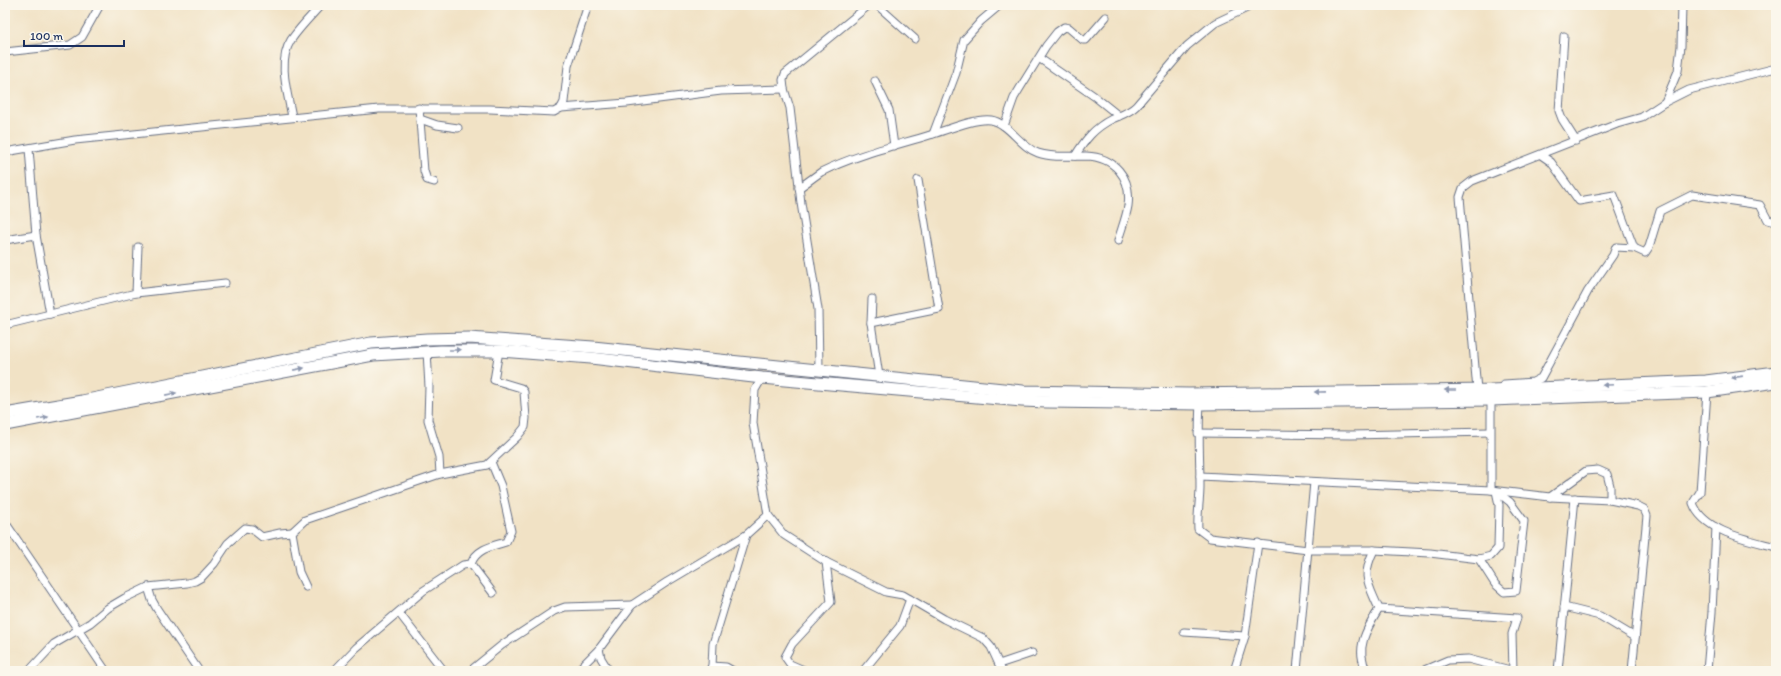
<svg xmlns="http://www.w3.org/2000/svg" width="1781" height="676" viewBox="0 0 1781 676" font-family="Itim,sans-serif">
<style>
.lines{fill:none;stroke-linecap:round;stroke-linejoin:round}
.minor-casing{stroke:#666e82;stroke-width:9}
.primary-casing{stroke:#666e82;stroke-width:13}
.minor{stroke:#fff;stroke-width:7}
.primary{stroke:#fff;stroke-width:11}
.oneway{fill:#8d97ae}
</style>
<rect width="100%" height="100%" fill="#fbf7ec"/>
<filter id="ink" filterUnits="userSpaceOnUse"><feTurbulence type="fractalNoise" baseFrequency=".025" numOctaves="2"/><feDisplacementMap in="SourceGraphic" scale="8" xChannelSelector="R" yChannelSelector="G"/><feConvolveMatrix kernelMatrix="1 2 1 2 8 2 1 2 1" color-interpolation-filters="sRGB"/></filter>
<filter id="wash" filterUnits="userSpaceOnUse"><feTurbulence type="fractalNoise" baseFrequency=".012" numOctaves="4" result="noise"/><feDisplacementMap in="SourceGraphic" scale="16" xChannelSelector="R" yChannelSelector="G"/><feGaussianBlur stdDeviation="0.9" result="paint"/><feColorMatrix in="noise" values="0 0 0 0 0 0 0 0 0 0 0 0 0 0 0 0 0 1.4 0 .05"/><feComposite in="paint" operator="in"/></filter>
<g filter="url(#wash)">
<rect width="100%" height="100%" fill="#f1e2c5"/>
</g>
<g filter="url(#ink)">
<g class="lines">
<defs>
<g id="minor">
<path d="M877 5 915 39"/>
<path d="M1564 36 1559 111 1562 119 1576 141"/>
<path d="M5 52 70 45 82 37 100 5"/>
<path d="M1039 58 1094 96 1119 116"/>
<path d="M875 81 889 110 894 146"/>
<path d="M1665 102 1678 71 1681 46 1682 5"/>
<path d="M419 108 424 171 427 180 434 182"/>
<path d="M561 108 564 102 568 66 588 5"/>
<path d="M292 117C288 94 277 62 291 40 299 28 311 16 321 5"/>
<path d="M420 119 437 125 458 128"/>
<path d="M1004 126 1014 98 1020 88 1046 46 1057 32 1064 27 1069 28 1083 40H1086L1106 17"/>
<path d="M933 134 956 73 964 40 981 21 1000 5"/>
<path d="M29 149 36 235 50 314"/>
<path d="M5 152 75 140 379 109H490L554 112 561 108 627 103 721 91 784 89"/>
<path d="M1541 155 1551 162 1579 201 1614 195 1634 248"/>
<path d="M1075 156C1085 140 1094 128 1112 119 1121 115 1129 113 1136 106L1187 46 1215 23 1247 8"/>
<path d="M799 188C806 183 814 177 821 172 855 155 894 146 930 135 947 130 974 118 991 120 1009 123 1020 147 1038 153 1052 158 1071 156 1086 156 1114 157 1132 177 1128 206 1126 218 1121 230 1118 241"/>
<path d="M5 240 36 235"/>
<path d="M136 293 138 247"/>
<path d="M872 299 871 323 879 376"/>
<path d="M871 323 939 309 918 180"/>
<path d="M5 325 136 293 225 283"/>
<path d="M427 351 429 387 428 420 439 457 440 474"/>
<path d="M819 369 818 309 801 203 790 108 784 89 783 80 785 74 869 5"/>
<path d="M1504 384 1533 382 1541 378 1588 291 1613 255 1616 247 1634 248 1645 253 1649 247 1660 211 1692 195 1760 205 1768 220 1776 222"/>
<path d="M1477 390 1460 197 1463 188 1472 181 1617 124 1642 117 1665 102 1689 90 1776 68"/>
<path d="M1707 392 1700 492 1693 503C1703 532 1750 540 1776 547"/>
<path d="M1491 400V490"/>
<path d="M1200 404C1198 432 1200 459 1200 487 1200 501 1197 515 1198 529L1210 538 1308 550H1374L1430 553 1479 559 1491 556 1498 548 1499 505 1496 491"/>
<path d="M1198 433 1351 435 1490 432"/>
<path d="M1200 476 1491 490 1550 497 1610 500 1638 506 1644 509 1647 516 1632 671"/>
<path d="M1550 497 1586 471 1598 470 1607 474 1610 486V500"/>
<path d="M768 515 784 535 826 562 886 592 903 595 944 619 983 638 991 647 1002 671"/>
<path d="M5 522 106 671"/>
<path d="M1374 550C1361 577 1368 583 1379 609"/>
<path d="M1479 559 1495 584 1504 592 1516 591 1524 521 1510 502 1496 491"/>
<path d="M471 564C476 549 492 546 506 542L511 531 501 486 491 462"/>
<path d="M148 587 152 600 157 609 199 671"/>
<path d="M306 587 299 572 292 532 305 520 440 474 487 465 517 437 525 427 526 418 524 392 521 388 494 380 499 351"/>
<path d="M1564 607 1600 616 1635 637"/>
<path d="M1379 609 1517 618 1512 634 1513 671"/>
<path d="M399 613 444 671"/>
<path d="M1184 632 1245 636"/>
<path d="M599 649 601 658 609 671"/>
<path d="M999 664 1032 653"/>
<path d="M712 666 726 667 733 671"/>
<path d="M29 671 54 644 90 623 108 608 125 598 148 587 187 583 195 581 202 577 214 564 228 543 245 528 252 529 262 537 280 533 292 532"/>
<path d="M334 671 356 648 423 591 463 565 471 564 493 593"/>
<path d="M470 671 502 645 554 611 565 607 632 605"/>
<path d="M577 671 599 649 632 605 667 582 746 535 768 515 753 423 755 390 762 378"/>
<path d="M709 671 712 666 713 644 746 535"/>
<path d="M806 671 790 664 785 657 792 644 831 602 826 562"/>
<path d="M863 671 900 626 910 599"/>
<path d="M1234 671 1245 636 1258 543"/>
<path d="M1297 671 1314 482"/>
<path d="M1367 671C1354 649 1367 628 1379 609"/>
<path d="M1422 671 1448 660 1468 659 1514 671"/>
<path d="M1558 671 1575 498"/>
<path d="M1707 671 1712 612 1716 527"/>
</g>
<g id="primary">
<path d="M5 414 82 401 371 343 427 339 469 338 593 347 1023 391 1189 394 1490 390 1706 381 1776 372"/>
<path d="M5 425 373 355 441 351H499L591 358 762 378 1022 401 1047 402 1200 404 1491 400 1707 392 1776 382"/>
</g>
</defs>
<!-- minor casing -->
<use href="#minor" class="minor-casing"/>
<!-- primary casing -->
<use href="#primary" class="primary-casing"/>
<!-- minor -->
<use href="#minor" class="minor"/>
<!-- primary -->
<use href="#primary" class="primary"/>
</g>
<!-- one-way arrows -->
<defs><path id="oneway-solid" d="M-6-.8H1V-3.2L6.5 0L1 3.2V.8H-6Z"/></defs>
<g class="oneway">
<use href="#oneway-solid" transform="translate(455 350)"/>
<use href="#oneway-solid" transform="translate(299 369) rotate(-11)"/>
<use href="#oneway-solid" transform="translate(1737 377) rotate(172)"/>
<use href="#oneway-solid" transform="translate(1608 385) rotate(177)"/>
<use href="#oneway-solid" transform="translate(1450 390) rotate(180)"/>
<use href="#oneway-solid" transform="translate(1320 392) rotate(179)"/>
<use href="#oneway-solid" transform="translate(171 394) rotate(-11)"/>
<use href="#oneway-solid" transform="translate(43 418) rotate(-10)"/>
</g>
</g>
<!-- margin -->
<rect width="1781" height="676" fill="none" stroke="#fbf7ec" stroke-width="20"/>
<!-- scale -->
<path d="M24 40v6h100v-6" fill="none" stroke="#1b2f5e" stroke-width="2"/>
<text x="30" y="40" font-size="12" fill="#1b2f5e" stroke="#fbf7ec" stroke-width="3" paint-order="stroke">100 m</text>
</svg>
